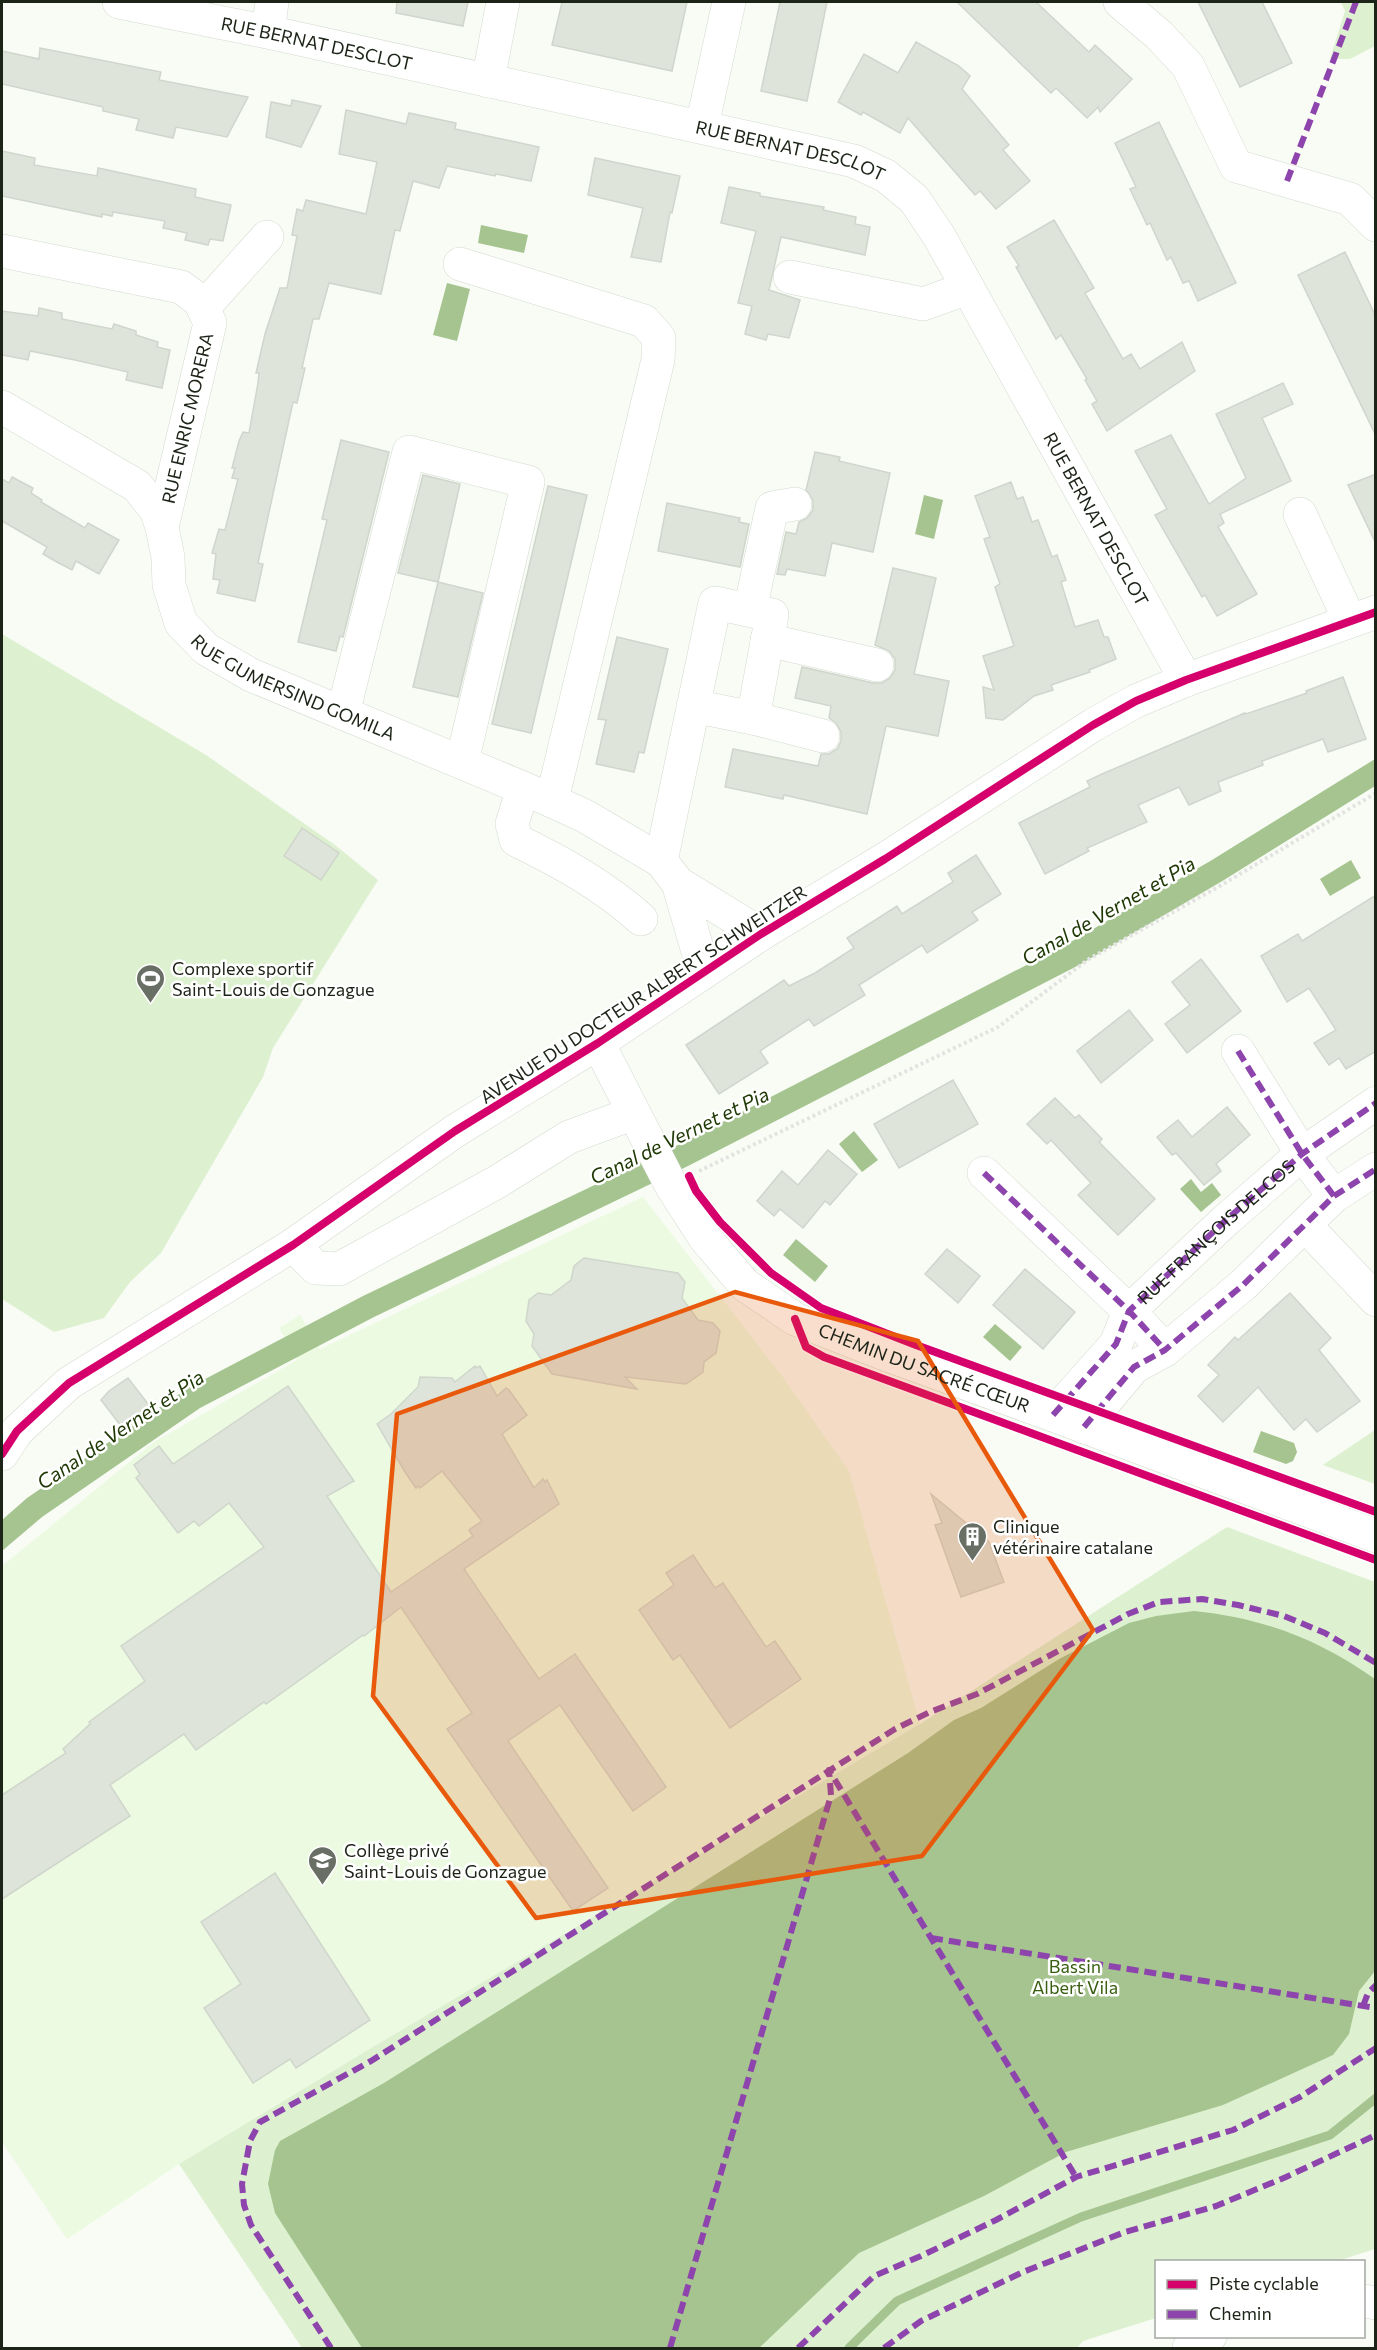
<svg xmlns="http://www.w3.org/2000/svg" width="1377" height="2350" viewBox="0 0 1377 2350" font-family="Commissioner,sans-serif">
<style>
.built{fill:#ebfae1}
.green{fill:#ddf0d0}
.water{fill:#a5c48f}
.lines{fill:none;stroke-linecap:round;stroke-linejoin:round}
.stream{stroke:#a5c48f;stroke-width:9}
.building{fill:#dee4da;stroke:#d0d6cc;stroke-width:1.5}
.minor-casing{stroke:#d4dad0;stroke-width:34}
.path{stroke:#e3e4e2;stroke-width:4;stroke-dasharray:3 3;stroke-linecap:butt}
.minor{stroke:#fefffe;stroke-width:33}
.quiet{stroke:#8e44ad;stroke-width:6;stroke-dasharray:12 6;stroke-linecap:butt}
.cycleway-casing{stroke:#fff;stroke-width:11}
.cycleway{stroke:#d6006c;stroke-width:8}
.marked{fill:#e8590c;fill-opacity:0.2;stroke:#e8590c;stroke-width:4.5;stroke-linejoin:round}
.labels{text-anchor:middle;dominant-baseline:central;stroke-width:5;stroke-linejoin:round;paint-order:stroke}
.street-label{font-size:18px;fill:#1c2317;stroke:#fff}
.poi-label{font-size:18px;fill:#1c2317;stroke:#fff;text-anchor:start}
.park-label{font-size:18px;fill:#385f12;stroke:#fff}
.water-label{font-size:20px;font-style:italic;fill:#1d3802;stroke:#fff}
</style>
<rect width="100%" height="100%" fill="#f8fcf5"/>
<!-- built -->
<path class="built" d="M643 1197 782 1376 849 1471 920 1724 371 2048 179 2164 67 2239 2 2142V1566L154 1442 297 1360 279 1328 300 1315 320 1349Z"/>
<!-- green -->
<g class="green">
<path d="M1341 2H1375V46L1350 59H1330L1345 11Z"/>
<path d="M2 634 206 755 335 845 378 880 273 1048 263 1077 161 1253 130 1282 104 1318 54 1332 2 1299Z"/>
<path d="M1375 1430V1484L1323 1465Z"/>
<path d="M1227 1527 1375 1582V2249L1337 2261 1156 2262V2318L1083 2341 1077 2348H302L179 2164 371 2048 920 1724Z"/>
</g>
<!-- water -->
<g class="water">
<path d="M481 225 528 235 524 253 478 243Z"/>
<path d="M447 283 470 289 457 341 433 335Z"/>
<path d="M924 495 943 500 934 539 915 534Z"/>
<path d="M1375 759V786L1224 880 1081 964 688 1166 374 1317 200 1408 42 1517 2 1551V1520L27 1498 188 1388 363 1296 678 1145 1069 943 1212 860Z"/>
<path d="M1351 860 1361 878 1330 896 1320 879Z"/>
<path d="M854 1131 878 1160 862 1172 839 1144Z"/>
<path d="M1191 1179 1201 1192 1212 1183 1221 1195 1201 1212 1180 1189Z"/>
<path d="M796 1239 828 1266 815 1282 783 1255Z"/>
<path d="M995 1324 1022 1347 1010 1361 983 1337Z"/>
<path d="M1261 1431 1294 1443 1297 1452 1293 1461 1286 1464 1253 1452Z"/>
<path d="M1194 1611C1263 1618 1318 1639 1375 1679V1971L1359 1991 1349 2034 1333 2055 1223 2105 1066 2152 984 2196 859 2253 759 2348H362L275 2213 268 2184 275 2150 280 2141 384 2083 908 1753 954 1720 981 1708 1059 1659 1129 1623 1156 1616Z"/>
</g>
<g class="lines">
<!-- stream -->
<path class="stream" d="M849 2348 897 2301 1081 2217 1330 2135 1376 2098"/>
</g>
<!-- building -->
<g class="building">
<path d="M397 2H468L463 26 396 13Z"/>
<path d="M562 2H687L672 71 552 45Z"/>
<path d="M780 2H827L807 101 761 91Z"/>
<path d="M957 2H1036L1089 52 1095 45 1132 79 1100 112 1098 107 1087 118 1056 88 1051 93Z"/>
<path d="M1198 2H1262L1292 63 1240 87Z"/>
<path d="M916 42 959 66 970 76 962 89 1009 145 1003 150 1030 181 996 209 980 191 975 195 908 118 900 133 863 112 861 115 838 102 864 54 898 73Z"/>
<path d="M40 48 161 72 159 80 248 97 227 137 176 127 173 138 136 130 139 119 103 111V107L2 84V51L39 59Z"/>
<path d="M292 100 321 106 301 147 266 137 271 102 291 106Z"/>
<path d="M346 110 406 124 409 113 456 123 455 129 539 147 531 181 496 174 495 176 447 166 439 188 413 181 400 231 395 230 381 294 329 283 319 319H313L302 368H305L297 403 293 402 258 563 263 564 255 601 217 593 220 580 213 579 216 554 212 553 219 529 225 530 238 479 232 478 235 468H232L239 441 243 432 249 433 258 383 259 373H256L265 334 280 288H287L297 236 292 235 297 209 303 211 306 200 366 214 377 162 339 154Z"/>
<path d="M1159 122 1236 283 1198 301 1189 281 1183 283 1171 257 1167 260 1150 223 1147 225 1130 189 1136 187 1115 143Z"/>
<path d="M2 151 35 158 34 165 97 176 98 168 196 189 195 197 231 205 223 241 210 239 208 245 185 240 187 233 163 228 165 221 113 212 112 216 102 214V217L2 196Z"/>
<path d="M595 158 680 176 672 213 670 212 661 262 631 257 643 208 588 195Z"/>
<path d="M729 187 760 193V196L824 207 823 210 856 217 855 224 870 227 865 255 781 237 769 290 800 300 789 338 768 334 766 340 745 334 752 306 738 303 756 231 721 223Z"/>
<path d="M1054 220 1094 288 1085 293 1123 359 1131 354 1140 369 1182 342 1195 371 1107 431 1092 404 1097 401 1085 380 1087 379 1061 335 1056 339 1016 267 1019 266 1007 247Z"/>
<path d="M1345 252 1376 317V436L1298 275Z"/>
<path d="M39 308 62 313V319L112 329 114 324 136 331V335L158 342 157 347 170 350 162 388 126 380 128 372 75 360 30 351 28 360 2 355V311L38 316Z"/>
<path d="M1283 383 1293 404 1262 418 1291 481 1220 514 1224 523 1218 527 1257 594 1217 616 1205 595 1202 597 1155 515 1167 509 1135 451 1171 435 1209 504 1246 478 1216 414Z"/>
<path d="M341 440 389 452 343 637 340 636 336 651 298 642 327 520 322 519Z"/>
<path d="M815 452 840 457 839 461 890 473 873 552 832 543 825 576 787 569 785 575 777 574 786 532 796 534 799 522 807 518 813 510V500L806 490Z"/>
<path d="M1376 474V544L1348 485Z"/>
<path d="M423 475 460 484 438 582 398 573Z"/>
<path d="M12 477 33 488 31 493 42 500 41 502 85 528 88 523 119 540 99 574 76 561 72 570 55 561 43 554 47 547 2 521V479L9 483Z"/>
<path d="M1011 482 1017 499 1023 497 1032 522 1038 520 1052 557 1057 555 1066 580 1061 582 1075 627 1098 620 1104 637H1108L1116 659 1089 670 1090 672 1051 685 1053 690 1034 696 1003 720 986 718 983 687 994 690 983 656 1014 646 995 587 1000 584 984 539 990 537 975 496Z"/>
<path d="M548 486 587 495 531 733 492 724Z"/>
<path d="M667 503 740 518 739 522 749 524 740 567 658 551Z"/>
<path d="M893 568 936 578 914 674 949 681 938 736 886 726 867 814 784 795 783 799 725 787 733 749 818 766 821 754H829L837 749 841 741V732L836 723 829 718 831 706 795 698 802 667 873 683H882L890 678 895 670V659L889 651 875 645Z"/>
<path d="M438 582 483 593 458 697 413 687Z"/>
<path d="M617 637 668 649 644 753 639 752 634 772 596 764 606 720 598 719Z"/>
<path d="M1343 677 1366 739 1328 752 1323 739 1262 761 1263 765 1218 782 1221 791 1189 805 1179 787 1138 805 1147 822 1087 848 1089 851 1045 874 1019 823 1090 787 1087 781 1102 774 1245 713 1246 714 1307 693 1306 691Z"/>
<path d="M302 828 339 853 321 880 284 856Z"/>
<path d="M976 855 1001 894 972 912 978 920 927 953 922 945 859 985 865 995 814 1026 809 1019 760 1051 768 1063 719 1094 686 1045 784 980 789 986 815 973 854 948 847 938 897 906 902 914 953 882 948 873Z"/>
<path d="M1376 895V1051L1346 1069 1339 1058 1329 1065 1314 1043 1336 1030 1309 988 1287 1002 1261 956 1298 934 1302 941Z"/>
<path d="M1201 959 1241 1011 1187 1053 1165 1024 1190 1005 1172 982Z"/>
<path d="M1129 1010 1153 1040 1101 1083 1077 1051Z"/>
<path d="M953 1080 978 1124 899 1168 874 1124Z"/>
<path d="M1055 1098 1075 1118 1079 1115 1102 1139 1099 1142 1155 1199 1118 1235 1078 1195 1091 1183 1051 1140 1047 1144 1027 1124Z"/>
<path d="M1227 1107 1250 1135 1216 1164 1221 1171 1204 1185 1176 1153 1172 1155 1157 1137 1178 1120 1192 1137Z"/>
<path d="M828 1150 857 1174 830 1205 825 1201 803 1228 780 1209 774 1216 757 1201 782 1171 798 1185Z"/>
<path d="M947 1249 980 1276 958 1303 925 1274Z"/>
<path d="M584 1258 678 1273 685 1282 682 1298 698 1320 713 1323 720 1331 716 1353 704 1362 703 1372 686 1384 625 1377 637 1389 552 1374 532 1346 534 1334 526 1321 529 1300 538 1293 551 1295 571 1280 574 1266Z"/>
<path d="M1025 1269 1075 1312 1043 1349 993 1305Z"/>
<path d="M1290 1293 1331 1338 1319 1350 1360 1401 1317 1432 1306 1419 1294 1430 1258 1387 1223 1422 1198 1396 1219 1375 1208 1365 1235 1337 1238 1340Z"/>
<path d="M475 1366 476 1368 480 1366 497 1396 506 1388 509 1390 527 1415 502 1434 534 1488 543 1479 545 1482 547 1480 559 1504 464 1569 539 1679 575 1654 666 1787 633 1811 560 1705 508 1741 608 1888 573 1911 447 1729 472 1713 401 1607 364 1636 363 1635 266 1704 264 1702 196 1750 184 1734 110 1785 130 1816 2 1899V1795L66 1753 63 1749 90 1724 89 1722 145 1681 121 1646 264 1547 229 1503 199 1526 194 1521 178 1533 136 1478 140 1474 134 1465 159 1446 173 1464 288 1386 354 1481 327 1496 391 1592 473 1536 469 1530 482 1521 442 1471 420 1488 418 1486 416 1488 405 1472 377 1424 391 1414 418 1387 420 1377 452 1378 455 1382Z"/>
<path d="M128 1378 152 1409 124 1430 101 1400 109 1391Z"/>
<path d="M931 1494 989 1542 1004 1582 961 1597 935 1525 942 1523Z"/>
<path d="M693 1555 715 1588 723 1583 766 1647 775 1641 801 1679 730 1728 680 1655 673 1660 639 1610 674 1585 666 1573Z"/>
<path d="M275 1873 370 2020 296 2068 290 2059 253 2083 204 2008 241 1984 201 1922Z"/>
</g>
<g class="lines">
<defs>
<g id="minor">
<path id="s1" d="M119 2 268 32 854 161 886 176 914 199 939 236 1186 680"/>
<path d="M1120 2 1159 35 1188 66 1236 166 1350 199 1376 225"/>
<path d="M268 32 272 2"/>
<path d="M488 81 503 2"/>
<path d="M702 126 729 2"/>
<path d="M2 251 181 287 200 301 210 323 162 527"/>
<path d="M460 264 644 321 659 338 658 360 552 800"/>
<path d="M790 277 923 304 968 288"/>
<path d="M203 308 267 237"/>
<path id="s2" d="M2 407 137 486 156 510 162 527 168 557 169 585 181 623 206 649 251 675 523 788 585 816 661 861 678 883 761 934"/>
<path d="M1300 514 1350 621"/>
<path d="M750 610 772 508 795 504"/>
<path d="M767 640 877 665"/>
<path d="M343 713 409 452 528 482 462 762"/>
<path d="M753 718 823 736"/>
<path d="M523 788 512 824 516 840C561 862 603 885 641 919"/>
<path d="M661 861 715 603 772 615 753 718 693 706"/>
<path d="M678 883 704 972"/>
<path id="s3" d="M598 1043 671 1185 705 1238 745 1285 795 1319 882 1353 1053 1415 1376 1536"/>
<path d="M1238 1051 1302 1154 1334 1196"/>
<path d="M984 1173 1129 1311 1165 1350"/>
<path d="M1305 1225 1376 1300"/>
<path d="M293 1245 316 1268 339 1269 497 1182 569 1137 634 1113"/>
<path id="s4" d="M1053 1415 1116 1344 1129 1311 1226 1220 1302 1154 1376 1103"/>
<path d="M1084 1427 1134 1367 1165 1350 1243 1285 1334 1196 1376 1169"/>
<path d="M2 1454 17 1431 69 1383 293 1245 455 1131 598 1043 761 934 885 859 1093 725 1136 701 1186 680 1376 612"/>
<path d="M1364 2301 1376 2303"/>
<path d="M1189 2348 1210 2336"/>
</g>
</defs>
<!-- minor casing -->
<use href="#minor" class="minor-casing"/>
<!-- path -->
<path class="path" d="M699 1171 998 1027 1089 959 1218 887 1376 793"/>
<!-- minor -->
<use href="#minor" class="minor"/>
<!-- quiet -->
<g class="quiet">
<path d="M1287 181 1356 2"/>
<path d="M1238 1051 1302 1154 1334 1196"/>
<path d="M984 1173 1129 1311 1165 1350"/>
<path d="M1053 1415 1116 1344 1129 1311 1226 1220 1302 1154 1376 1103"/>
<path d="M1084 1427 1134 1367 1165 1350 1243 1285 1334 1196 1376 1169"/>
<path d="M931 1938 1376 2008"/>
<path d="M1363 2006 1368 1993 1376 1985"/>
<path d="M331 2348 251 2225 244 2205 242 2184 250 2141 260 2122 371 2061 895 1729 930 1712 977 1694 1128 1614 1159 1602 1202 1599 1238 1605 1284 1616 1325 1633 1376 1663"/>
<path d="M670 2348 831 1795 829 1770 1076 2177"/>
<path d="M798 2348 874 2276 921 2256 996 2220 1076 2177 1233 2130 1300 2097 1376 2048"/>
<path d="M884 2348 921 2321 1023 2272 1125 2232 1216 2206 1286 2177 1376 2135"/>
</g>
<defs>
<g id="cycleway">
<path d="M689 1176 696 1191 720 1222 771 1273 821 1308 916 1345 1376 1512"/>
<path d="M795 1319 806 1347 824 1357 1376 1560"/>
<path d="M2 1454 17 1431 69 1383 293 1245 455 1131 598 1043 761 934 885 859 1093 725 1136 701 1186 680 1376 612"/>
</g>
</defs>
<!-- cycleway casing -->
<use href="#cycleway" class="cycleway-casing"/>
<!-- cycleway -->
<use href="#cycleway" class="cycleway"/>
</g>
<!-- marked area -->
<path class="marked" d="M735 1292 918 1341 1093 1630 922 1856 536 1918 373 1696 397 1414Z"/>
<!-- icons -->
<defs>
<symbol id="stadium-pin" viewBox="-11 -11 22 30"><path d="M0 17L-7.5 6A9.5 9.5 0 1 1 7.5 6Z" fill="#696f65" stroke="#fff"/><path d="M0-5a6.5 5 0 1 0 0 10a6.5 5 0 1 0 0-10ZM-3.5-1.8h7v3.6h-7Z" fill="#fff"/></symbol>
<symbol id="building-pin" viewBox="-11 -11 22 30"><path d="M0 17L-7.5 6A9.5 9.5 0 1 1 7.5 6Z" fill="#696f65" stroke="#fff"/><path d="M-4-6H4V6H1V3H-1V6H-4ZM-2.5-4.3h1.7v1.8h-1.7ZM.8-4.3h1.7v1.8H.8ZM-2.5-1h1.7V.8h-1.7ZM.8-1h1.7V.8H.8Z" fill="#fff"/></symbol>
<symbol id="school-pin" viewBox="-11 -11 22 30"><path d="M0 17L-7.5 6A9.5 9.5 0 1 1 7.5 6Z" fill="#696f65" stroke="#fff"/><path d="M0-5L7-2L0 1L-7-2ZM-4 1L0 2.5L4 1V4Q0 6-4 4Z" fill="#fff"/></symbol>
</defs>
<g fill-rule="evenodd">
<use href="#stadium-pin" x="134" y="962" width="33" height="45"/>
<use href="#building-pin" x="956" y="1520" width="33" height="45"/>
<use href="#school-pin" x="306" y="1844" width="33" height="45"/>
</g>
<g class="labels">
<!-- street labels -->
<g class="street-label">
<text stroke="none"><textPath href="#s1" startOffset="202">RUE BERNAT DESCLOT</textPath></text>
<text stroke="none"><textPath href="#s1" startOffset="688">RUE BERNAT DESCLOT</textPath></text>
<text transform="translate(187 418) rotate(-77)">RUE ENRIC MORERA</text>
<text stroke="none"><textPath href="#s1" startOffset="1192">RUE BERNAT DESCLOT</textPath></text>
<text stroke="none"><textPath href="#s2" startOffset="435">RUE GUMERSIND GOMILA</textPath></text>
<text transform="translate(643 994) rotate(-33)">AVENUE DU DOCTEUR ALBERT SCHWEITZER</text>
<text stroke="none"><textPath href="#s4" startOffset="248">RUE FRANÇOIS DELCOS</textPath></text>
<text stroke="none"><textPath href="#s3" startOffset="483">CHEMIN DU SACRÉ CŒUR</textPath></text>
</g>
<!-- poi labels -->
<g class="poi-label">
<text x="172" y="968">Complexe sportif<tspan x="172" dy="21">Saint-Louis de Gonzague</tspan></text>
<text x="993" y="1526">Clinique<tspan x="993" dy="21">vétérinaire catalane</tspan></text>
<text x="344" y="1850">Collège privé<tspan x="344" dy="21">Saint-Louis de Gonzague</tspan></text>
</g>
<!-- park labels -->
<g class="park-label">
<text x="1075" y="1966">Bassin<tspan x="1075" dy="21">Albert Vila</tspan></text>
</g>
<!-- water labels -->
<g class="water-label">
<text transform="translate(1108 910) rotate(-30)">Canal de Vernet et Pia</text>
<text transform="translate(679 1135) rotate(-26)">Canal de Vernet et Pia</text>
<text transform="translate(120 1429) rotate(-34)">Canal de Vernet et Pia</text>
</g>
</g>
<!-- border -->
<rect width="1377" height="2350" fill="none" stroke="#1c2317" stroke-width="6"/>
<!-- legend -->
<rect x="1155" y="2260" width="210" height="78" fill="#ffffff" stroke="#a4a7a2" stroke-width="1.5"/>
<rect x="1167" y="2280" width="30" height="9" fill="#d6006c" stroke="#a4a7a2" stroke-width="1.5"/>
<text x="1209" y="2290" font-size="18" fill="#1c2317">Piste cyclable</text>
<rect x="1167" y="2310" width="30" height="9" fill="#8e44ad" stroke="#a4a7a2" stroke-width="1.5"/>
<text x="1209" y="2320" font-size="18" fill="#1c2317">Chemin</text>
</svg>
